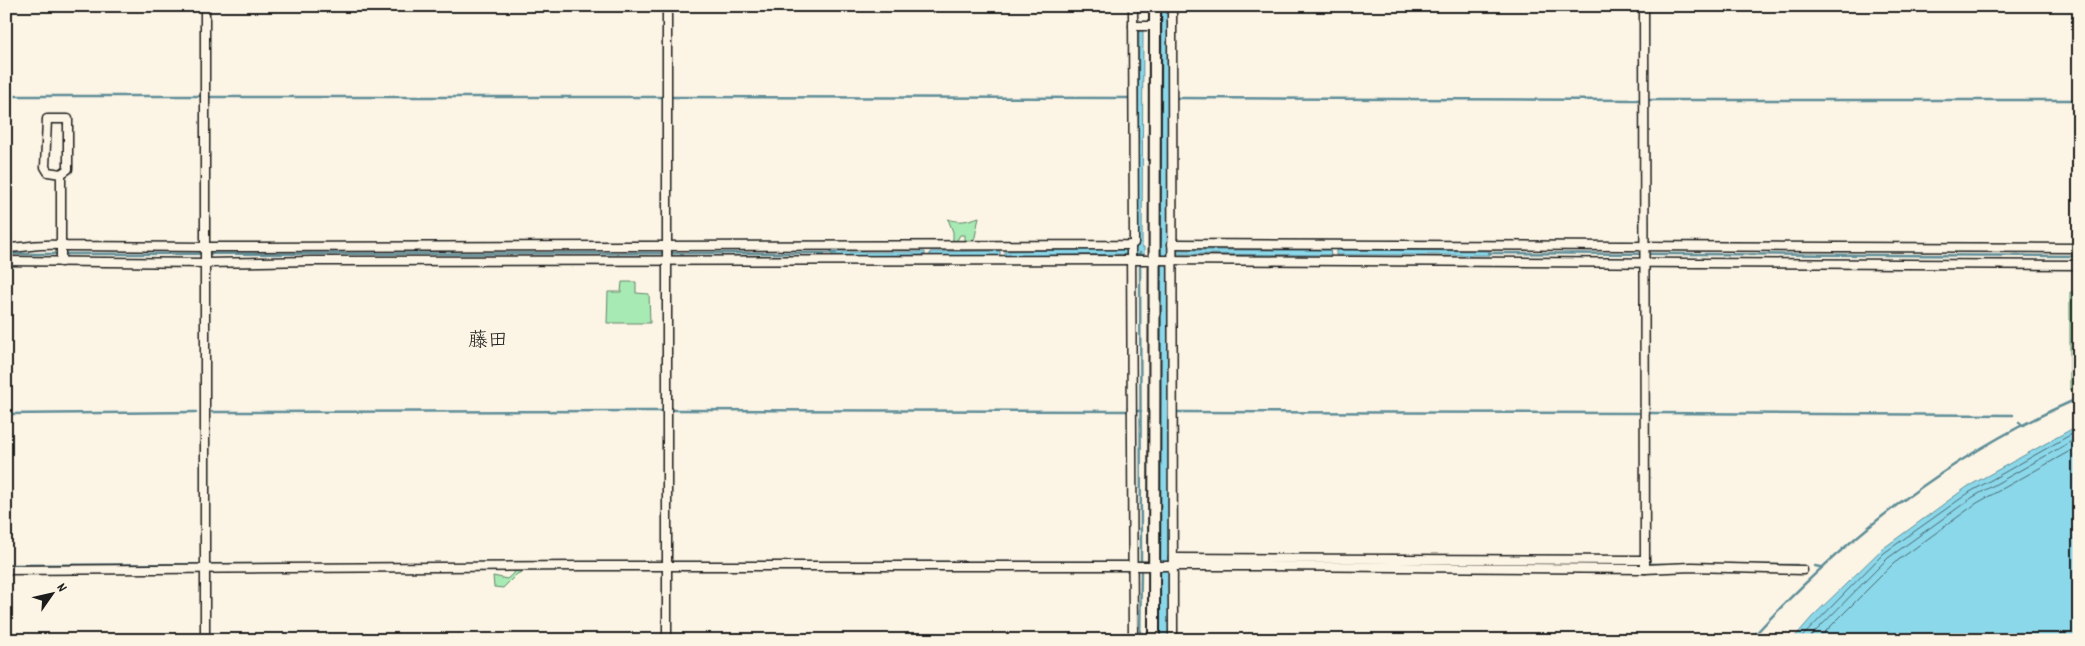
<svg xmlns="http://www.w3.org/2000/svg" width="2085" height="646" viewBox="0 0 2085 646" font-family="Dekko,'Klee One',sans-serif">
<style>
.green{fill:#a8eab4;stroke:#628368}
.water{fill:#8bd8ea;stroke:#5f8d98}
.lines{fill:none;stroke-linecap:round;stroke-linejoin:round}
.shore{stroke:#48676e;stroke-width:1}
.stream{stroke:#5f8d98;stroke-width:2.5}
.canal{stroke:#8bd8ea;stroke-width:9}
.minor-casing{stroke:#1c1c1c;stroke-width:11}
.tertiary-casing{stroke:#1c1c1c;stroke-width:14}
.minor{stroke:#fcf5e5;stroke-width:8}
.tertiary{stroke:#fcf5e5;stroke-width:10}
.labels{text-anchor:middle;dominant-baseline:central;stroke-width:4;stroke-linejoin:round;paint-order:stroke}
.quarter-label{font-size:20px;fill:#1c1c1c;stroke:#fcf5e5}
</style>
<rect width="100%" height="100%" fill="#fcf5e5"/>
<filter id="ink" filterUnits="userSpaceOnUse"><feTurbulence type="fractalNoise" baseFrequency=".02" numOctaves="2"/><feDisplacementMap in="SourceGraphic" scale="10" xChannelSelector="R" yChannelSelector="G"/><feConvolveMatrix kernelMatrix="1 2 1 2 8 2 1 2 1" color-interpolation-filters="sRGB"/></filter>
<g filter="url(#ink)">
<!-- green -->
<g class="green">
<path d="M979 217 975 237 973 241H965V235H960L956 242H953V232L948 219C959 223 968 221 979 217Z"/>
<path d="M622 282H636V293L649 294 650 323H607L608 292H621Z"/>
<path d="M2070 292H2079V386L2070 390Z"/>
<path d="M516 571H525L517 574 503 588 494 587 493 576 507 579Z"/>
</g>
<!-- water -->
<g class="water">
<path d="M1162 6H1169V254L1163 255 1161 253Z"/>
<path d="M1139 31H1143L1142 247H1144V255H1135L1133 249 1137 246Z"/>
<path d="M1128 249V254L1005 256V251Z"/>
<path d="M1177 250H1330L1331 255 1177 254Z"/>
<path d="M1336 250 1490 251V255H1336Z"/>
<path d="M1000 251V256H930V252Z"/>
<path d="M832 252H925V255L832 256Z"/>
<path d="M2079 425V640H1792L1812 617 1881 550 1967 487Z"/>
</g>
<g class="lines">
<!-- shore -->
<g class="shore">
<path d="M1799 640 1884 553 1970 492 2079 430"/>
<path d="M1807 640 1888 558 1973 497 2079 437"/>
<path d="M1817 640 1893 564 1977 503 2079 446"/>
</g>
<!-- stream -->
<g class="stream">
<path d="M6 96H199"/>
<path d="M208 97H663"/>
<path d="M670 97 1129 98"/>
<path d="M1176 98 1640 100"/>
<path d="M1650 100H2079"/>
<path d="M1140 253 1141 562"/>
<path d="M1489 253 2079 256"/>
<path d="M6 254 836 253"/>
<path d="M671 410 1141 411"/>
<path d="M212 412 663 411"/>
<path d="M1165 412H1168"/>
<path d="M1175 412 1638 413"/>
<path d="M1648 413 2013 415"/>
<path d="M6 414 196 412"/>
<path d="M2019 422 2023 426"/>
<path d="M917 562H1141"/>
<path d="M1164 562H1169"/>
<path d="M1221 562 1665 564"/>
<path d="M6 565 284 564"/>
<path d="M1753 565H1797"/>
<path d="M1815 566 1820 567"/>
<path d="M1140 640 1141 568"/>
<path d="M1750 640C1843 538 1952 453 2079 398"/>
</g>
<!-- canal -->
<path class="canal" d="M1164 640 1165 244"/>
<defs>
<g id="minor">
<path d="M1172 6 1173 640"/>
<path d="M1644 6 1645 569"/>
<path d="M1133 26H1155"/>
<path d="M61 174 48 172 45 167 47 119H68V169L61 174V262"/>
<path d="M1172 244 2079 248"/>
<path d="M1131 245 1133 640"/>
<path d="M6 248C26 248 46 242 66 246L209 247 1131 245 1134 243 1133 6"/>
<path d="M6 261 206 263 312 261 1155 260 2079 265"/>
<path d="M1173 558 1645 560"/>
<path d="M6 570 583 566H1264L1645 569 1692 567 1803 570"/>
<path d="M205 640V6"/>
<path d="M667 640V6"/>
</g>
<path id="tertiary" d="M1154 640 1155 6"/>
</defs>
<!-- minor casing -->
<use href="#minor" class="minor-casing"/>
<!-- tertiary casing -->
<use href="#tertiary" class="tertiary-casing"/>
<!-- minor -->
<use href="#minor" class="minor"/>
<!-- tertiary -->
<use href="#tertiary" class="tertiary"/>
</g>
</g>
<g class="labels">
<!-- quarter labels -->
<g class="quarter-label">
<text x="488" y="342">藤田</text>
</g>
</g>
<!-- margin -->
<rect width="2085" height="646" fill="none" stroke="#fcf5e5" stroke-width="25"/>
<rect x="12" y="12" width="2060" height="621" fill="none" stroke="#1c1c1c" stroke-width="2" filter="url(#ink)"/>
<!-- north arrow -->
<g transform="translate(52 594) rotate(56)" stroke="#fcf5e5" stroke-width="4" paint-order="stroke">
<path d="M0-4L9 19L0 12L-9 19Z" fill="#1c1c1c"/>
<text y="-8" font-size="14" font-weight="bold" text-anchor="middle" fill="#1c1c1c">N</text>
</g>
</svg>
